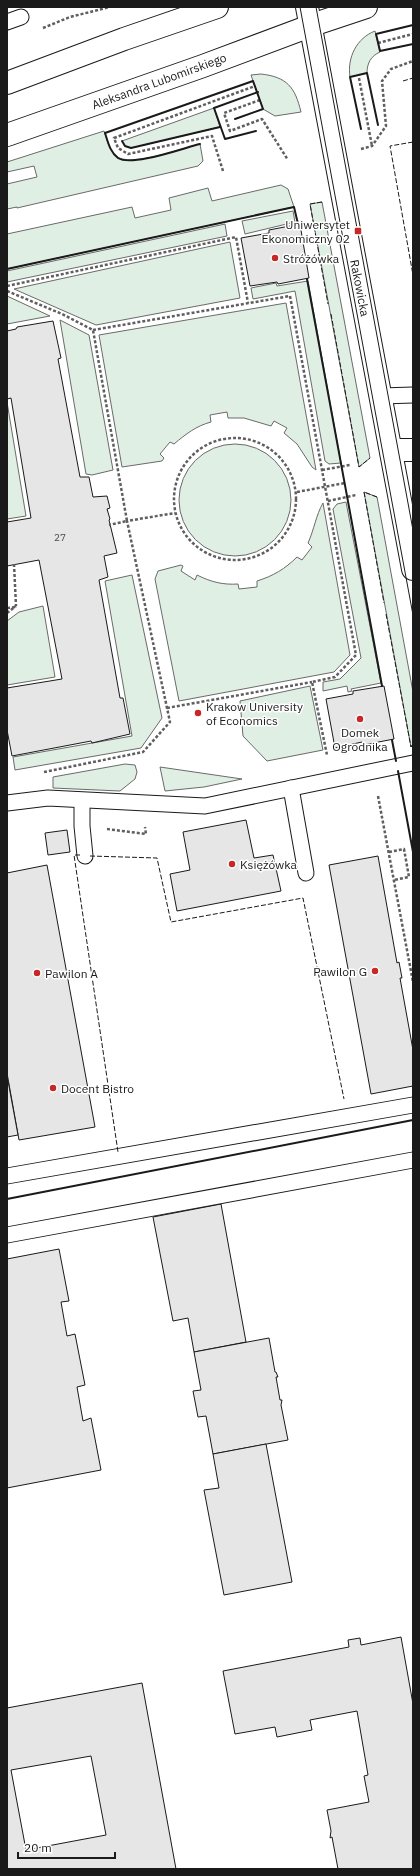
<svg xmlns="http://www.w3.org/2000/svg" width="420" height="1876" viewBox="0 0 420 1876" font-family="'IBM Plex Sans',sans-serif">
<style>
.green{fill:#e0efe3;stroke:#6a6a6a}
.building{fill:#e6e6e6;stroke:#1a1a1a;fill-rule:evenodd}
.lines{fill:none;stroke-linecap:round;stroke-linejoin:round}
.service-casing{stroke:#1a1a1a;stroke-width:17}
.minor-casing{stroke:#1a1a1a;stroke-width:24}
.tertiary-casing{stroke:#1a1a1a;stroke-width:24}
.primary-casing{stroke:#1a1a1a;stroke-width:24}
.path{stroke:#5f5f5f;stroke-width:2.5;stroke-dasharray:3 2;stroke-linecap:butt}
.service{stroke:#fff;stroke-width:15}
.minor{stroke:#fff;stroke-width:22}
.tertiary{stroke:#fff;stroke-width:22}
.primary{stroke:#fff;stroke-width:22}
.tram{stroke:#1a1a1a;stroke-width:1}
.fence{stroke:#1a1a1a;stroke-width:1;stroke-dasharray:5 2;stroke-linecap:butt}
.wall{stroke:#1a1a1a;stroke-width:2}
.poi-dot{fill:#c62828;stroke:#fff;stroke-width:1.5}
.labels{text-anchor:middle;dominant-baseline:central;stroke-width:3;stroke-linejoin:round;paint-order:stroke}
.number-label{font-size:10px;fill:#4d4d4d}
.street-label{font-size:12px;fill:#1a1a1a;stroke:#fff}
.poi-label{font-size:12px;fill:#1a1a1a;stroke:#fff;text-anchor:start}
</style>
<rect width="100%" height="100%" fill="#fff"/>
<!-- green -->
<g class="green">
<path d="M375 31 380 52C371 56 367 63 367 73L350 77C347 57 357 38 375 31Z"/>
<path d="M261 74C287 77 295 87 301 112L275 116 263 109 251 75Z"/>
<path d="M214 108 220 127 131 148 125 146 122 141Z"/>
<path d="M104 131C107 139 109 150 116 156 130 168 183 148 200 144L203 161 198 166 17 208V207L7 209V184L37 177 34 166 7 172V162Z"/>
<path d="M281 185 288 189 294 207 7 269V234L132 207 135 218 171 210 169 198 208 188 212 201Z"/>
<path d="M322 202 370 458 359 467 310 204Z"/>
<path d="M293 211 295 222 245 234 242 221Z"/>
<path d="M225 224 227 236 7 282V271Z"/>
<path d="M230 242 240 298 96 325 14 289Z"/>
<path d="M308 281 341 463 329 464 325 461 295 291 253 299 251 288 276 283 277 286Z"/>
<path d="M7 296 50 316 7 324Z"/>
<path d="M286 303 316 470 312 467 297 444 284 433 287 428 274 421 271 426 244 418H228L227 412 210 415 211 422C196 426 186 434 174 444L170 442 160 454 164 458 162 461 122 467 99 335Z"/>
<path d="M60 320 89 335 113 470 92 475 86 474Z"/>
<path d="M7 402 26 516 7 519Z"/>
<circle cx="235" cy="500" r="56"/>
<path d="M364 492 377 497 413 692V744L411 747Z"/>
<path d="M346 502 381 683 351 689 352 691 348 692 347 686 323 691V682L340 679 361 658 333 509 337 504Z"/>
<path d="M323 503 350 655 334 672 179 701 155 579 158 571 181 565 183 566 181 571 195 580 197 575C211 582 223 585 238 584L239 589 257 587V581C273 576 285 569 297 557L302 560 312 547 308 543C314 530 316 515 323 503Z"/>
<path d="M132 575 162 718 141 748 15 770 13 757 132 736 105 581Z"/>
<path d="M43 606 55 677 7 685V621L19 612Z"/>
<path d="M310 686 323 750 267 761 243 736 240 701Z"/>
<path d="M125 764 135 765 137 772 135 779 120 791 53 788V777Z"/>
<path d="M160 767 242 779 204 787 165 791Z"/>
</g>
<!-- building -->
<g class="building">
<path d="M300 224 309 278 278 284 277 282 250 286 241 238 269 233V230Z"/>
<path d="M53 321 61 358 58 359 80 477H89L93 497 107 496 110 508 107 509 110 519 109 520 117 553 104 556 108 577 99 580 120 698H123L130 734 92 743 91 741 12 756 7 730V688L62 679 39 560 7 566V522L31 518 11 398 7 399V331L16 329 17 327Z"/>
<path d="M384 686 394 739 363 745 362 742 335 748 326 699 353 694V691Z"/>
<path d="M246 820 254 858 273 855 281 891 177 911 170 874 190 870 183 832Z"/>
<path d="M67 830 70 852 48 855 45 833Z"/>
<path d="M378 856 397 963 399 962 402 978H400L413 1050V1086L371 1094 329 865Z"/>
<path d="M47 865 95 1127 19 1140 7 1073V873Z"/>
<path d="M7 1081H8L18 1135 7 1137Z"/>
<path d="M221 1204 246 1342 194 1352 188 1318 173 1321 153 1217Z"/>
<path d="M59 1249 69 1301 61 1302 67 1336 75 1334 85 1385 77 1387 83 1421 91 1418 101 1470 7 1488V1259Z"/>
<path d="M269 1338 275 1372H276L278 1377H276L280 1400H282L281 1405 288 1440 213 1454 206 1416 198 1417 193 1391 201 1390 194 1352Z"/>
<path d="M266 1444 292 1582 224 1595 204 1490 219 1488 213 1454Z"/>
<path d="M401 1637 413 1704V1869H338L332 1837 330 1838 331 1831 327 1810 369 1802 364 1776 368 1775 357 1711 310 1720 312 1730 277 1737 275 1727 235 1734 223 1671 349 1647 348 1640 360 1638 361 1645Z"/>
<path d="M142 1683 176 1869H7V1708ZM91 1756 106 1835 26 1850 11 1770Z"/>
</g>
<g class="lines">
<defs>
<g id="service">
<path d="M7 22 21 17"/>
<path d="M381 396 413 395"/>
<path d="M291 788 306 873"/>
<path d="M82 801V826L85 856"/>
<path d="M7 803 48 798 205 806 413 763"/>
<path d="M7 1176 413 1105"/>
<path d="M7 1235 413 1160"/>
</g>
<path id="minor" d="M391 450H413"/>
<path id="tertiary" d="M307 7 413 569"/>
<g id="primary">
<path d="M7 83 124 39 217 7"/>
<path d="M7 135 203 66 318 23 366 7"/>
</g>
</defs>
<!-- service casing -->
<use href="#service" class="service-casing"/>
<!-- minor casing -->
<use href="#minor" class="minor-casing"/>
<!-- tertiary casing -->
<use href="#tertiary" class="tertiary-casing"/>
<!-- primary casing -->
<use href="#primary" class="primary-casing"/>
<!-- path -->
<g class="path">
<path d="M43 28 70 17 110 7"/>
<path d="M378 43 413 34"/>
<path d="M359 78 372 146"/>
<path d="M260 100 224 113 230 131 262 119 288 160"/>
<path d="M361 149 372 146 386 126 382 81 391 69 413 61"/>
<path d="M223 171 212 136 128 154 118 148 114 138 255 86"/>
<path d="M7 286 236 237 248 303"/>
<path d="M7 291 62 314 93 330 127 521 109 525"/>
<path d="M93 330 290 296 356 655 335 677 312 682 327 755"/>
<circle cx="235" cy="499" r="61"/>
<path d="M322 470 350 465"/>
<path d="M297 492 345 483"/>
<path d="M328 501 356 495"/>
<path d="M14 564 16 606"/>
<path d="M7 608 16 607"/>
<path d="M7 613 16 606"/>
<path d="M167 708 312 682"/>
<path d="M44 772 143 752 170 722 127 521 175 513"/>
<path d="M378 796 413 982"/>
<path d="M107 829 146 834 145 827"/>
<path d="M389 852 404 849 409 877 394 880"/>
</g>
<!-- service -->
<use href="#service" class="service"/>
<!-- minor -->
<use href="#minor" class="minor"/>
<!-- tertiary -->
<use href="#tertiary" class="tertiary"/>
<!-- primary -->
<use href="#primary" class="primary"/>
<!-- tram -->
<g class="tram">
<path d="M300 7 413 615"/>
<path d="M316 7 413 530"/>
</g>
<!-- fence -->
<g class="fence">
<path d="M403 81 413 78"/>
<path d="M413 142 390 146 413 275"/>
<path d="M322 202 310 204 328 304"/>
<path d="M331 314 359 467 370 458"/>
<path d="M377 497 364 492 384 603"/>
<path d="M386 614 411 747 413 744"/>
<path d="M80 855H74L118 1152"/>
<path d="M90 856 157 858 171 922 303 898 344 1099"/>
</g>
<!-- wall -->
<g class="wall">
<path d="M413 25 376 34 380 51 413 44"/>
<path d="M361 129 350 77 367 73 378 125"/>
<path d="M256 131 225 139 214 108 258 92"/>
<path d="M122 141 125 146 131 148 220 127"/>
<path d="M200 144C183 148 132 167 118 158 110 152 108 142 105 133L253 81 263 109 235 119"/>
<path d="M7 269 294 207 298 224"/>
<path d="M307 279 382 686"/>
<path d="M392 740 396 761"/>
<path d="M398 771 413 852"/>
<path d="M7 1199 413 1120"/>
</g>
</g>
<!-- markers -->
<g class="poi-dot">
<rect x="354" y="227" width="8" height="8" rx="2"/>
<circle cx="275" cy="258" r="4"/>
<circle cx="198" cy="713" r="4"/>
<circle cx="360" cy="719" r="4"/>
<circle cx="232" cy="864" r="4"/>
<circle cx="375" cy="971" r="4"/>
<circle cx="37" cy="973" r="4"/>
<circle cx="53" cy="1088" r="4"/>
</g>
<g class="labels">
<!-- number labels -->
<g class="number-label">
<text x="60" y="537">27</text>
</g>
<!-- street labels -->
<g class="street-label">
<text transform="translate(159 81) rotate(-20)">Aleksandra Lubomirskiego</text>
<text transform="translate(360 288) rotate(79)">Rakowicka</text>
</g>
<!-- poi labels -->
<g class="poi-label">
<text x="350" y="224" text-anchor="end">Uniwersytet<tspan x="350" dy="14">Ekonomiczny 02</tspan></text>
<text x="283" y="258">Stróżówka</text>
<text x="206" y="706">Krakow University<tspan x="206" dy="14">of Economics</tspan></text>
<text x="360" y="732" text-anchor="middle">Domek<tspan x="360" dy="14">Ogrodnika</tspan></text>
<text x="240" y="864">Księżówka</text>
<text x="367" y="971" text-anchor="end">Pawilon G</text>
<text x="45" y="973">Pawilon A</text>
<text x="61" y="1088">Docent Bistro</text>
</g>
</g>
<!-- border -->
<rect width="420" height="1876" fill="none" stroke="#1a1a1a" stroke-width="16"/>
<!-- scale -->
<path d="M18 1852v6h97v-6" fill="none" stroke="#1a1a1a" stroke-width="2"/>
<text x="24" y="1852" font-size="12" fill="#1a1a1a" stroke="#ffffff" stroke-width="3" paint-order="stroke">20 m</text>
</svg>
